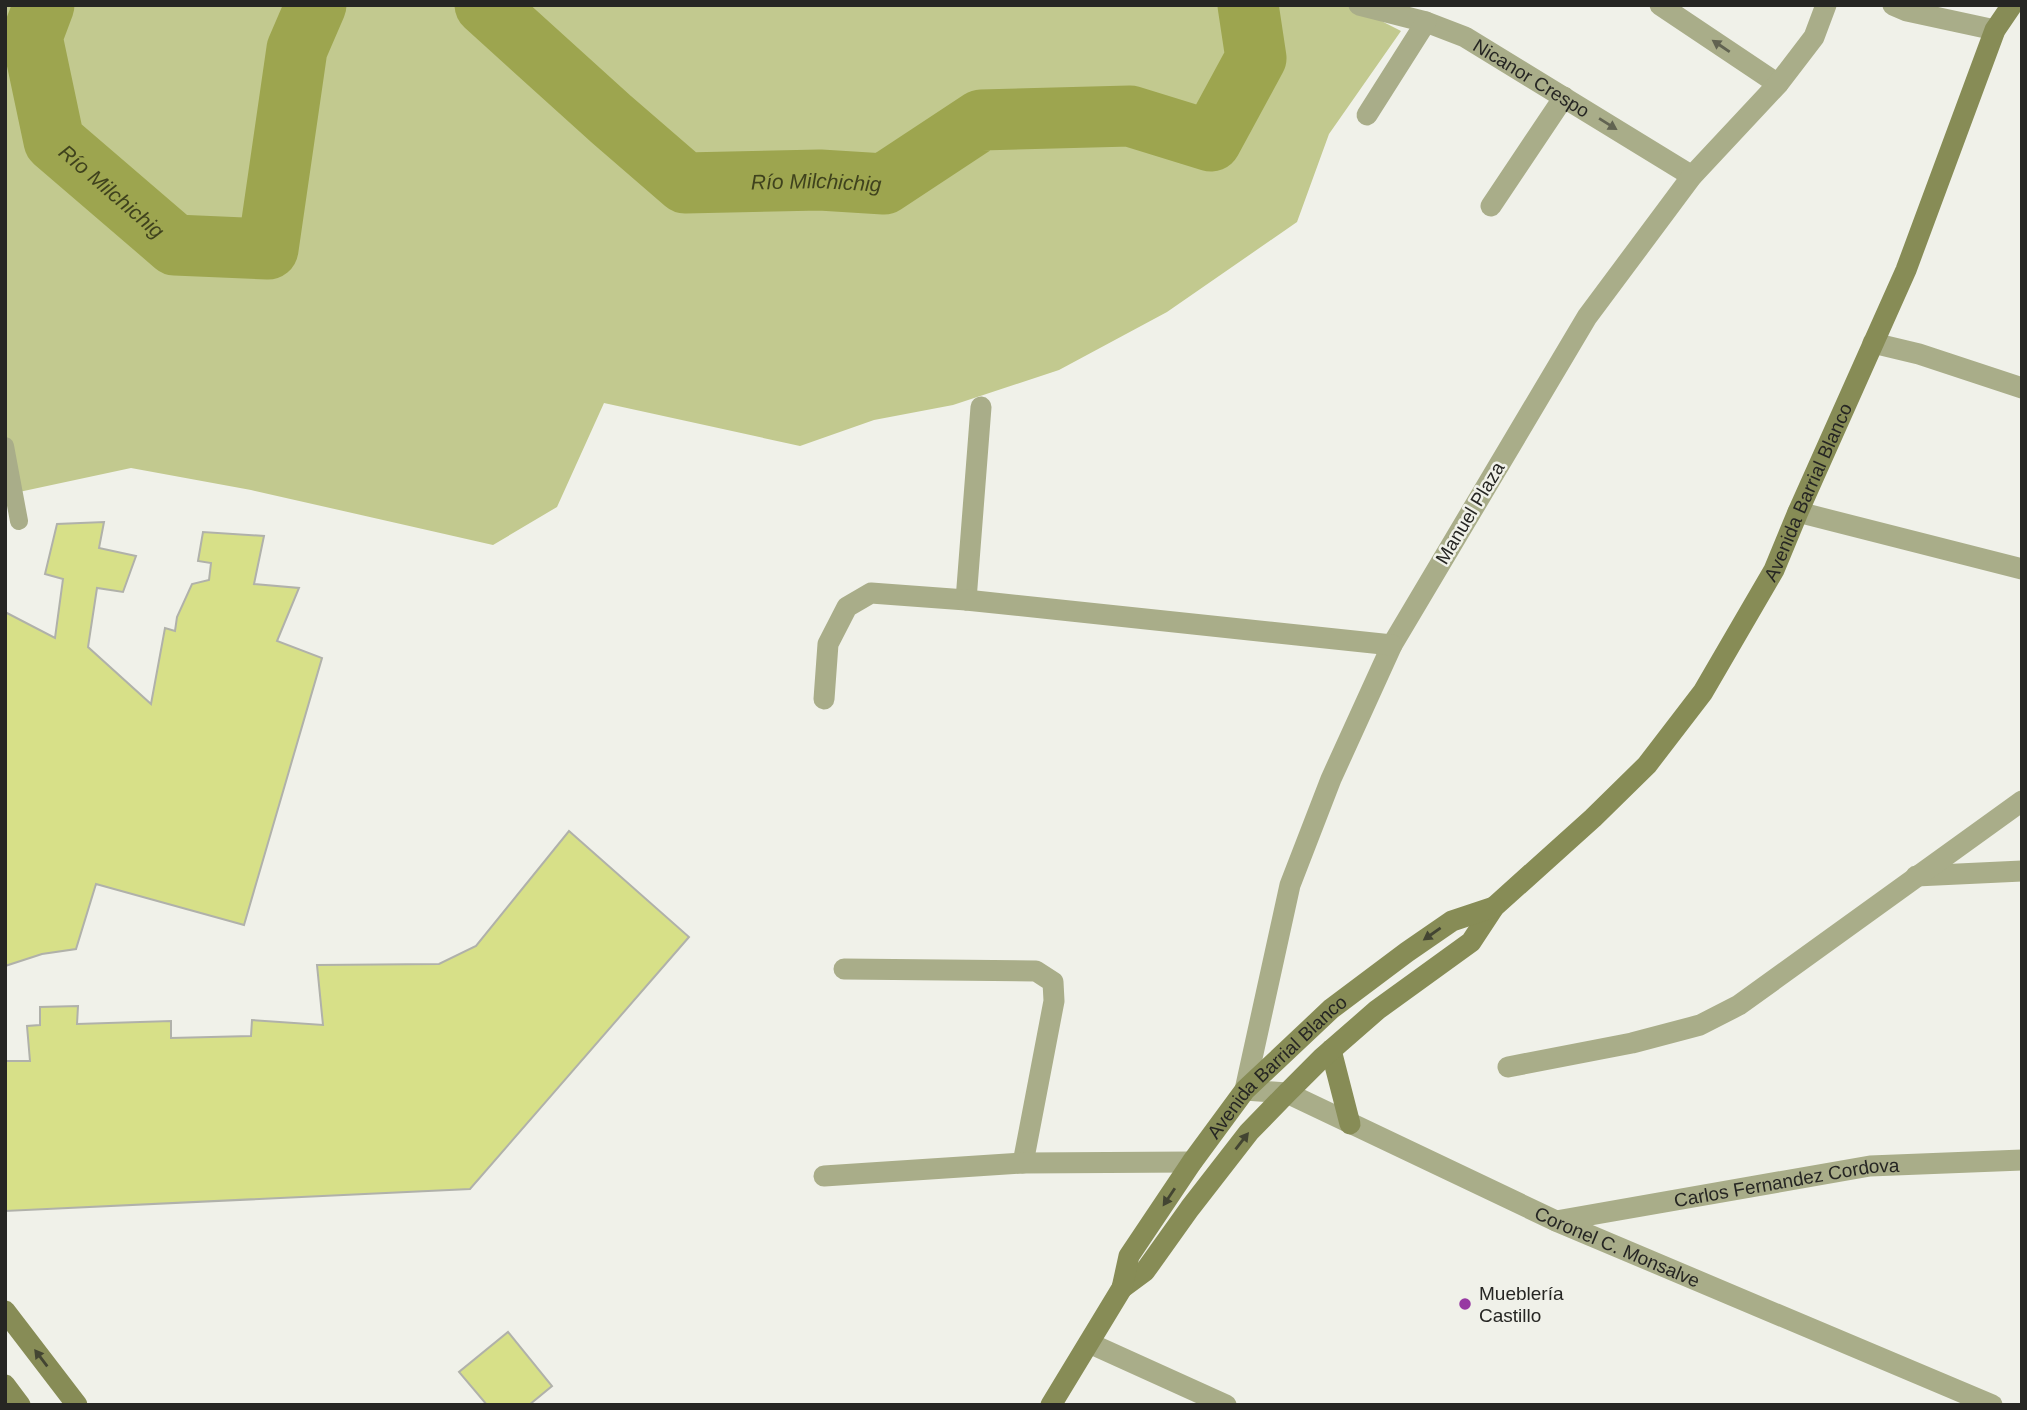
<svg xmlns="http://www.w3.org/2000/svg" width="2027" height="1410" viewBox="0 0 2027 1410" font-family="Arial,sans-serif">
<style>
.green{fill:#c2c98f}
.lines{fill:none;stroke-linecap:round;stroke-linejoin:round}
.river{stroke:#9da54f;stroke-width:61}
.building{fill:#d7e088;stroke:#b0b1aa;stroke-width:2}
.lane{stroke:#a9ad89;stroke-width:18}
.street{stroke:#a9ad89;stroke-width:21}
.secondary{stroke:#878c56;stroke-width:21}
.oneway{fill:#616351}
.oneway2{fill:#434532}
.poi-dot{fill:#9739a2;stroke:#f0f1e9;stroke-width:2.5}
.labels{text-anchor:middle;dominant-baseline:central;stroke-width:5;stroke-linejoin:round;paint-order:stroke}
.street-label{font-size:19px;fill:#262623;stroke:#f0f1e9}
.poi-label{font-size:19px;fill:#262623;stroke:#f0f1e9;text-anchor:start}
.water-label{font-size:21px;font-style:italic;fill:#3f421d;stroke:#f0f1e9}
</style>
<rect width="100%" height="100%" fill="#f0f1e9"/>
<!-- green -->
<path class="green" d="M5 5H937L948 7 978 5H1350L1401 31 1329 134 1297 222 1167 312 1059 370 953 405 874 420 800 446 604 403 557 507 493 545 251 490 131 468 5 495Z"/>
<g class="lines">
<!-- river -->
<g class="river">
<path id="s1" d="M44 5 32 37 54 141 175 245 268 249 297 49 316 5"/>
<path id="s2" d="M485 5 611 119 685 183 820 180 884 184 981 120 1130 116 1211 141 1256 58 1248 5"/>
</g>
</g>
<!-- building -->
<g class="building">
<path d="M104 522 99 548 136 556 123 592 97 588 88 647 151 704 165 628 175 631 177 617 192 584 209 580 211 563 198 561 203 532 264 536 254 584 299 588 277 641 322 658 244 925 96 884 76 949 42 954 5 966V612L55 638 63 579 45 574 57 524Z"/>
<path d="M569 831 689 937 470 1189 5 1211V1061H30L27 1026 40 1025V1007L78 1006 77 1024 171 1021V1038L251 1036 252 1020 323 1025 317 965 439 964 476 946Z"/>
<path d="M508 1332 552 1386 529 1405H487L459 1372Z"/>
</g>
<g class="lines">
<!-- lane -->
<path class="lane" d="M5 446 19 521"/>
<!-- street -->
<g class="street">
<path id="s3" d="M1359 5 1426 22 1465 37 1692 176"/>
<path d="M1660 5 1778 84"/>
<path id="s4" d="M1826 5 1814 37 1778 84 1692 176 1587 317 1392 645 1331 779 1290 885 1245 1090 1287 1093 1556 1221 1992 1405"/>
<path d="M1893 5 1907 11 1995 30"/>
<path d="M1367 115 1426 22"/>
<path d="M1491 206 1564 97"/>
<path d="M1873 343 1919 354 2022 388"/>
<path d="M1798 512 2022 569"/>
<path d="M966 600 981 407"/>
<path d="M824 699 828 644 847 607 871 593 966 600 1392 645"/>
<path d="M1916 876 2022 871"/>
<path d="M844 969 1036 971 1053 982 1054 1001 1023 1163"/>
<path d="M1508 1067 1632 1043 1700 1025 1739 1005 2022 801"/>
<path d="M824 1176 1023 1163 1192 1162"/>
<path id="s5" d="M1556 1221 1870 1166 2022 1160"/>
<path d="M1089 1343 1226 1405"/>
</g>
<!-- secondary -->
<g class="secondary">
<path d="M1331 1050 1350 1124"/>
<path id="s6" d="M1122 1288 1145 1271 1190 1208 1249 1132 1287 1093 1322 1058 1377 1010 1471 942 1494 907 1593 818 1647 765 1703 692 1774 570 1798 512 1906 270 1995 30 2012 5"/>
<path d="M5 1311 77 1405"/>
<path d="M5 1385 20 1405"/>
<path id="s7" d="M1051 1405 1122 1288 1129 1256 1192 1162 1245 1090 1331 1009 1407 952 1452 921 1494 907"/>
</g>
</g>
<!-- one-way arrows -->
<defs><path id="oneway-solid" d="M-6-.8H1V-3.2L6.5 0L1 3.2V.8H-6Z" transform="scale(1.75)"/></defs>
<g class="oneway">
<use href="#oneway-solid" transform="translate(1721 46) rotate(-146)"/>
<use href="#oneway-solid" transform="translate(1608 124) rotate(32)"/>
</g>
<g class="oneway2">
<use href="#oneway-solid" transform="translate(1432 934) rotate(145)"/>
<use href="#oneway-solid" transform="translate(1242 1141) rotate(-52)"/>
<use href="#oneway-solid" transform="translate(1169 1197) rotate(124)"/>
<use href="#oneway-solid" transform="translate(41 1358) rotate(-127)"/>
</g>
<!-- markers -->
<circle class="poi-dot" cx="1465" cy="1304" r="7"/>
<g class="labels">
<!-- street labels -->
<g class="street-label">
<text stroke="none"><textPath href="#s3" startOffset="189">Nicanor Crespo</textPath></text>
<text stroke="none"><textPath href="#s6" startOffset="1064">Avenida Barrial Blanco</textPath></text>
<text transform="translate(1470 513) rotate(-59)">Manuel Plaza</text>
<text stroke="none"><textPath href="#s7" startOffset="411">Avenida Barrial Blanco</textPath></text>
<text stroke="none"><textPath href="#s5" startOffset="234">Carlos Fernandez Cordova</textPath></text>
<text stroke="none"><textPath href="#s4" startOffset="1654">Coronel C. Monsalve</textPath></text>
</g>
<!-- poi labels -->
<g class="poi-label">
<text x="1479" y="1293">Mueblería<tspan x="1479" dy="22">Castillo</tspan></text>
</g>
<!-- water labels -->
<g class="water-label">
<text stroke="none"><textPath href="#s2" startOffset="399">Río Milchichig</textPath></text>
<text stroke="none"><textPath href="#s1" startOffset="217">Río Milchichig</textPath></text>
</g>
</g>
<!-- border -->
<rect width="2027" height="1410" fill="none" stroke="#262623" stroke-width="14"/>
</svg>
